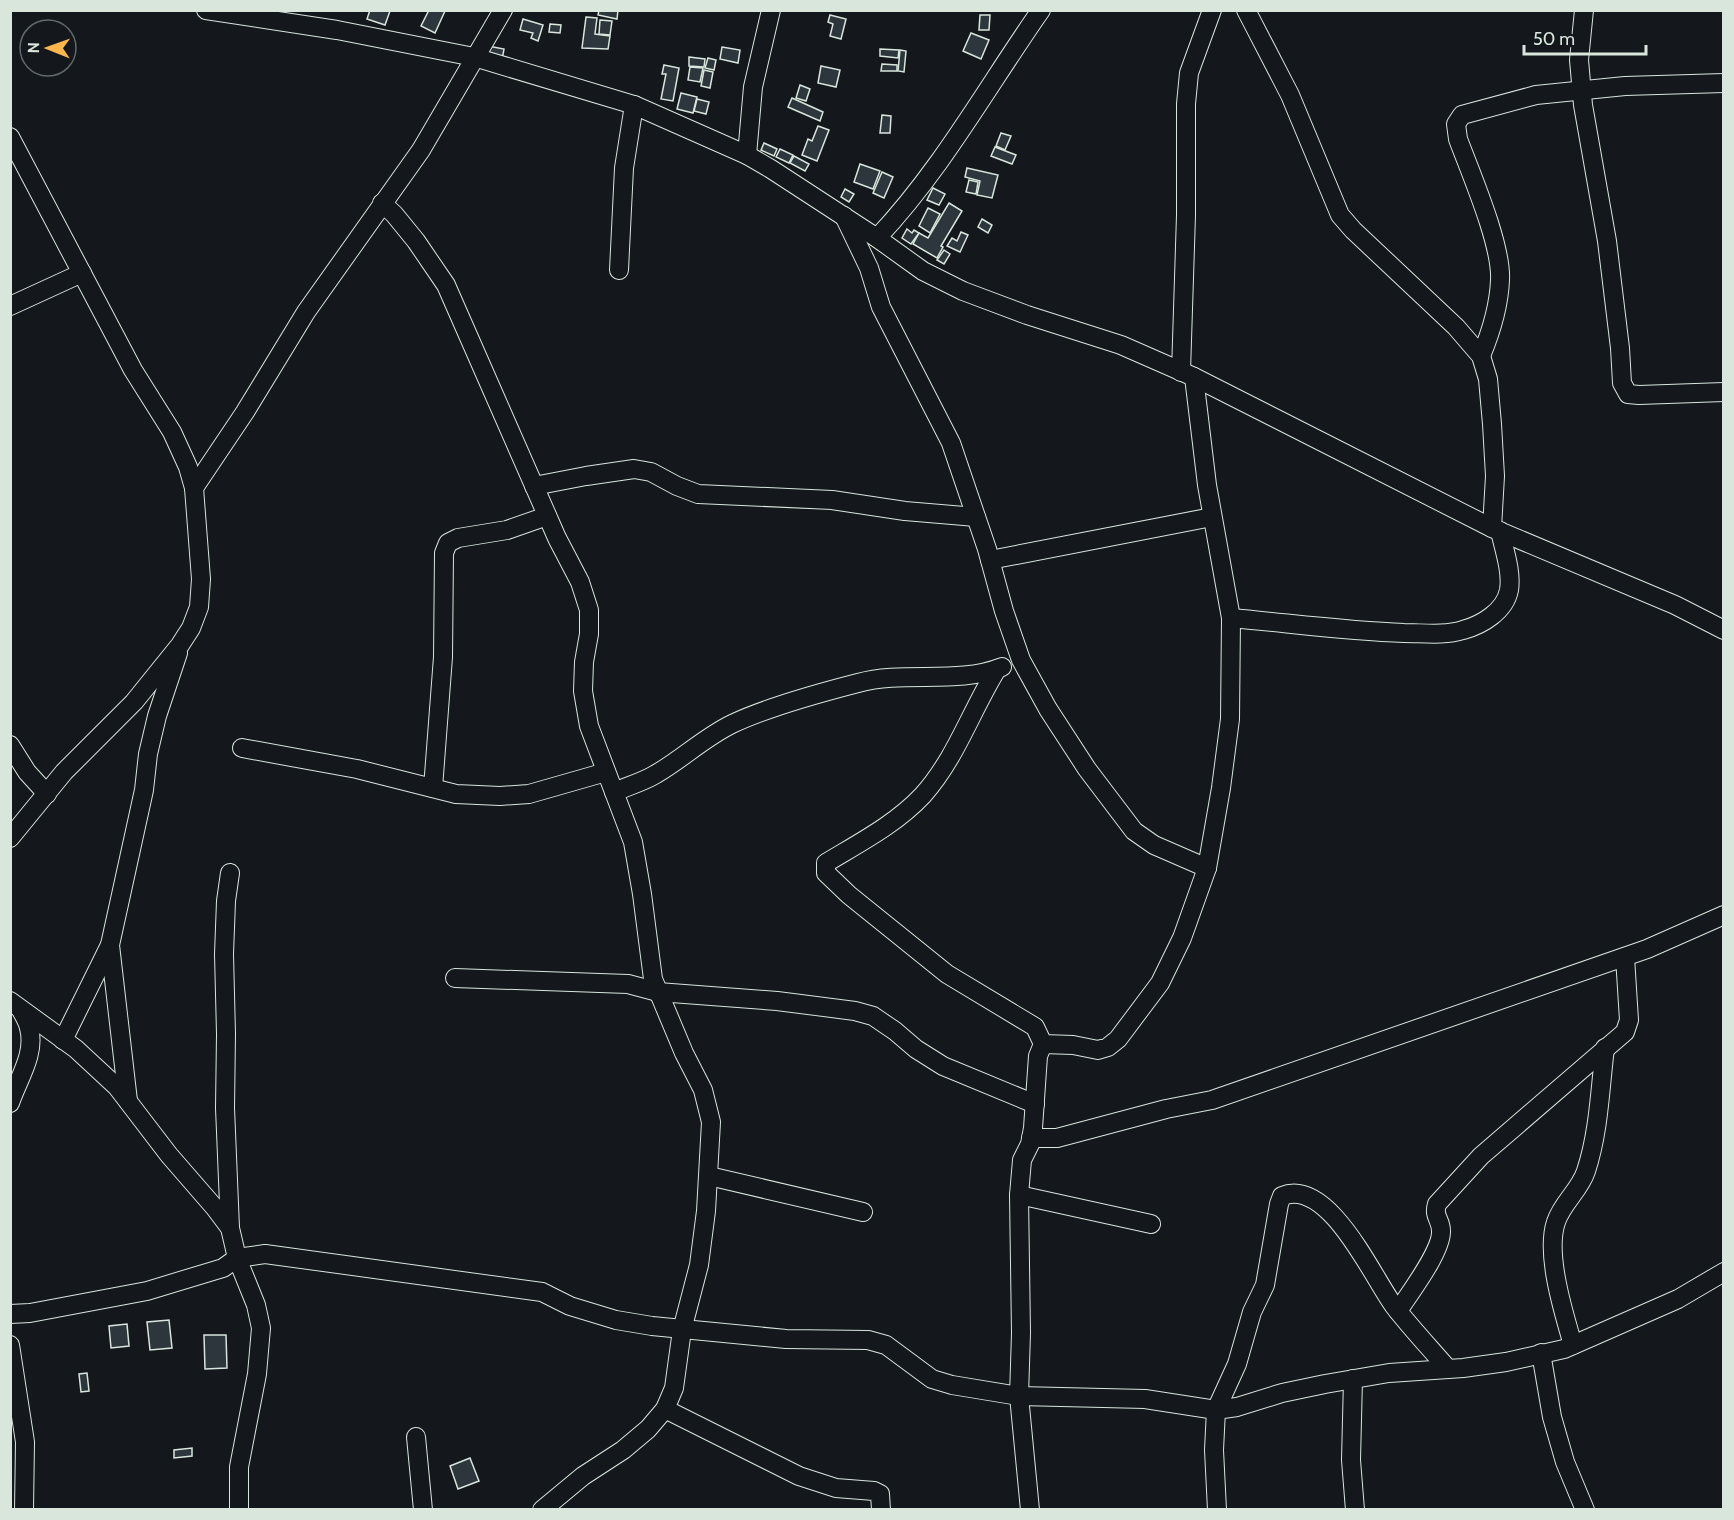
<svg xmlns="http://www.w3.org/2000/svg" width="1734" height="1520" viewBox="0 0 1734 1520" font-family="Cabin,sans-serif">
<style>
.building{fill:#2c363c;stroke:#d8e6dc;stroke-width:1.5}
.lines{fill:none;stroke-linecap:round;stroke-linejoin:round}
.minor-casing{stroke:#d8e6dc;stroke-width:20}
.minor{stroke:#14181c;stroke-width:18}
</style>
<rect width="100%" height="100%" fill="#14181c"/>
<!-- building -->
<g class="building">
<path d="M370 10 390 11 385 25 367 19Z"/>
<path d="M429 10 445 11 435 33 421 26Z"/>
<path d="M599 10H618L617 19 598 15Z"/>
<path d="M830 15 846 19 841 39 830 36 833 24 828 22Z"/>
<path d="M980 15H990L989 30H979Z"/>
<path d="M586 17 597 18 595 34 610 36 608 49 582 48Z"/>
<path d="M523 19 543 25 538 41 531 38 533 33 520 30Z"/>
<path d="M600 20 612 21 610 35 599 34Z"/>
<path d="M550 24 561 25 560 33 549 32Z"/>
<path d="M971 33 989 40 981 59 963 51Z"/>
<path d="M488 46 504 49 502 60 487 54Z"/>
<path d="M722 47 740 50 738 63 720 59Z"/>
<path d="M880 49 899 50 898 58 880 56Z"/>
<path d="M900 50 906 51 904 72 898 71Z"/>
<path d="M689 57 705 59 704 67 689 66Z"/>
<path d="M708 58 716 60 714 70 705 68Z"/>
<path d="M882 64 897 65V71H881Z"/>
<path d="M664 65 679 68 673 101 661 99 666 74H662Z"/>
<path d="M821 66 840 70 836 87 818 83Z"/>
<path d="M690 67 703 68 700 82 688 80Z"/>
<path d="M704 70 713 72 710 88 701 86Z"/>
<path d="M800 85 810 89 806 101 796 98Z"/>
<path d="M681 93 697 97 693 113 677 109Z"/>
<path d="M792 98 823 112 820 121 788 107Z"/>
<path d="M697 99 709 102 706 114 694 111Z"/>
<path d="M882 115 891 116 890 133H880Z"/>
<path d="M818 126 829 130 817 161 802 155 808 139 812 141Z"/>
<path d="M1001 133 1011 136 1005 150 996 146Z"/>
<path d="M764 143 777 149 774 156 761 150Z"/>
<path d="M995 147 1016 155 1012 164 991 156Z"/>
<path d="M780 149 793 155 789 163 776 157Z"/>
<path d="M794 156 809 164 805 171 790 163Z"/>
<path d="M860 164 880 171 873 189 854 182Z"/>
<path d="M967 168 998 175 992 198 977 195 980 181 965 177Z"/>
<path d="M882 172 893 177 884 198 873 193Z"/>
<path d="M969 180 978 182 976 194 966 192Z"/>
<path d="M933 188 945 194 939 205 927 200Z"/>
<path d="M845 189 854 194 849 202 841 197Z"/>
<path d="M949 203 962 211 941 246 943 247 937 258 913 244 919 233 928 238Z"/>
<path d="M928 208 940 214 930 233 919 226Z"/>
<path d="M982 219 992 225 988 233 978 227Z"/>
<path d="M907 229 912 233 914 230 919 233 911 244 902 238Z"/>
<path d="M961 232 968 235 960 252 947 246 952 238 957 241Z"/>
<path d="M944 250 950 254 944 264 937 260Z"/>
<path d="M169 1320 172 1348 150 1350 147 1322Z"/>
<path d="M127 1324 129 1346 111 1348 109 1326Z"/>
<path d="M204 1335H226L227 1368 205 1369Z"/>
<path d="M87 1373 89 1391 81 1392 79 1374Z"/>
<path d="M192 1448V1456L174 1458V1450Z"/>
<path d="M470 1458 479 1481 458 1489 450 1466Z"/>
</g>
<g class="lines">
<defs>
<g id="minor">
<path d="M206 10 337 30 474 57 634 105 747 155 771 169 877 238 923 271 963 291 1027 315 1121 345 1194 377 1492 528 1675 605 1724 630"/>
<path d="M1246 10 1290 95 1340 215 1353 230 1456 327 1481 356 1488 379 1492 424 1495 476 1492 528"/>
<path d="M1584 10 1579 60 1583 105 1607 241 1620 348 1622 383 1628 394 1639 395 1724 392"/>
<path d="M10 137 133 370 172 432 188 467 194 488 201 579 199 607 191 628 180 645 134 702 64 772 10 838"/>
<path d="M747 155 753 87 771 10"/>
<path d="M382 203 394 214 416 241 446 285 557 538 580 582 589 610V634L584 662 583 691 589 726 633 842 642 894 653 979 684 1053 703 1090 711 1122 706 1211 699 1265 682 1330 674 1388 665 1409 648 1429 623 1450 583 1476 542 1510"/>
<path d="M844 216 869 268 881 307 951 443 987 549 1004 611 1021 660 1048 709 1087 769 1134 831 1154 845 1207 868"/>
<path d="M877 238C942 169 987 87 1041 10"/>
<path d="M619 270 624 168 634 105"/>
<path d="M10 306 82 273"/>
<path d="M1481 356C1491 332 1499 307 1500 280 1502 245 1471 174 1458 139L1456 124 1462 115 1536 95 1625 86 1724 83"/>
<path d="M1181 372 1186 215V104L1189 73 1212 10"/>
<path d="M534 486 586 476 634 469 651 472 677 486 698 494 832 500 905 511 976 517"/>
<path d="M194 488 245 412 306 312 421 150 503 10"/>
<path d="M990 560 1212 517"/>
<path d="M1231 618C1288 623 1346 631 1404 633 1423 633 1444 636 1463 630 1482 625 1505 611 1509 590 1512 572 1504 549 1500 531"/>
<path d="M997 669C971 711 956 758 923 795 896 824 859 843 826 863V873L849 895 947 974 1035 1027 1043 1044 1073 1045 1098 1050 1108 1047 1118 1039 1160 983 1182 938 1207 868 1221 788 1230 719 1231 618 1207 485 1194 377"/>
<path d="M10 745 27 772 47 794"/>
<path d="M242 748 357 769 456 794 500 796 529 794 606 772"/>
<path d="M433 788 443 657 444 553 448 543 458 538 507 530 547 516"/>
<path d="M614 792C628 786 643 782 656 774 682 759 705 737 732 724 768 707 819 693 858 683 905 670 957 685 1002 667"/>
<path d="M230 873 226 901 224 954 226 1034 225 1108 230 1228"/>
<path d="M455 978 628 984 658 992 777 1001 855 1011 873 1016 895 1031 916 1049 943 1066 1035 1104"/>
<path d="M10 1001 76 1049 117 1087 169 1155 215 1208 230 1228 237 1258 256 1305 261 1328 257 1374 239 1467V1510"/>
<path d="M63 1040 110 945"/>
<path d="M128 1101 110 945 144 790 148 754 157 716 178 653"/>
<path d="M10 1103C18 1079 36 1054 29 1028 28 1022 24 1016 21 1010"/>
<path d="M1031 1138H1057L1166 1109 1212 1100 1647 949 1724 915"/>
<path d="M709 1176 863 1212"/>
<path d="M1019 1195 1151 1224"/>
<path d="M1398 1311C1409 1294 1442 1251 1441 1231 1441 1219 1433 1217 1437 1204L1481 1156 1625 1032 1629 1020 1625 957"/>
<path d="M10 1314 30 1313 147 1291 223 1268 237 1258 265 1254 542 1292 570 1306 616 1320 652 1326 786 1339 868 1340 886 1345 932 1379 952 1385 1019 1396 1145 1399 1216 1410 1237 1407 1282 1393 1325 1384 1389 1373 1463 1368 1506 1362 1564 1349 1678 1299 1724 1272"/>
<path d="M10 1345 25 1442 24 1510"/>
<path d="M1573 1345C1564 1314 1545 1254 1556 1222 1562 1203 1580 1190 1586 1171 1599 1132 1600 1088 1605 1048"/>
<path d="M1541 1353 1552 1417 1565 1462 1585 1510"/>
<path d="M1353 1379 1351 1460 1355 1510"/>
<path d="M665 1409 799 1476 836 1488 874 1491 880 1494 881 1510"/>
<path d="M416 1437 423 1510"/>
<path d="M1030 1510 1019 1396 1021 1333 1019 1195 1022 1160 1030 1144 1033 1128 1038 1056 1043 1044"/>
<path d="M1217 1510 1214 1450 1216 1410 1237 1364 1252 1312 1265 1285 1279 1204 1282 1196C1329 1177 1373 1278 1394 1306 1411 1328 1430 1348 1448 1369"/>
</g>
</defs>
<!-- minor casing -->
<use href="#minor" class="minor-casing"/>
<!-- minor -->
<use href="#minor" class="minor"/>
</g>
<!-- border -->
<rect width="1734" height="1520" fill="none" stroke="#d8e6dc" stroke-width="24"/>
<!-- north arrow -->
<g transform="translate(48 48) rotate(271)"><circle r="28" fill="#14181c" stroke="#626a69" stroke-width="1.5"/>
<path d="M0-4.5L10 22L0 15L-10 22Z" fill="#ffb74d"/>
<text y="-9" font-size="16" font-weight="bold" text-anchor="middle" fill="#d8e6dc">N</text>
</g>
<!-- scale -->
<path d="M1524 45v9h122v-9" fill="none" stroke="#d8e6dc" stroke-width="3"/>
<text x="1533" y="45" font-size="18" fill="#d8e6dc" stroke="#14181c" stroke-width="4.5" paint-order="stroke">50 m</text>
</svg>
